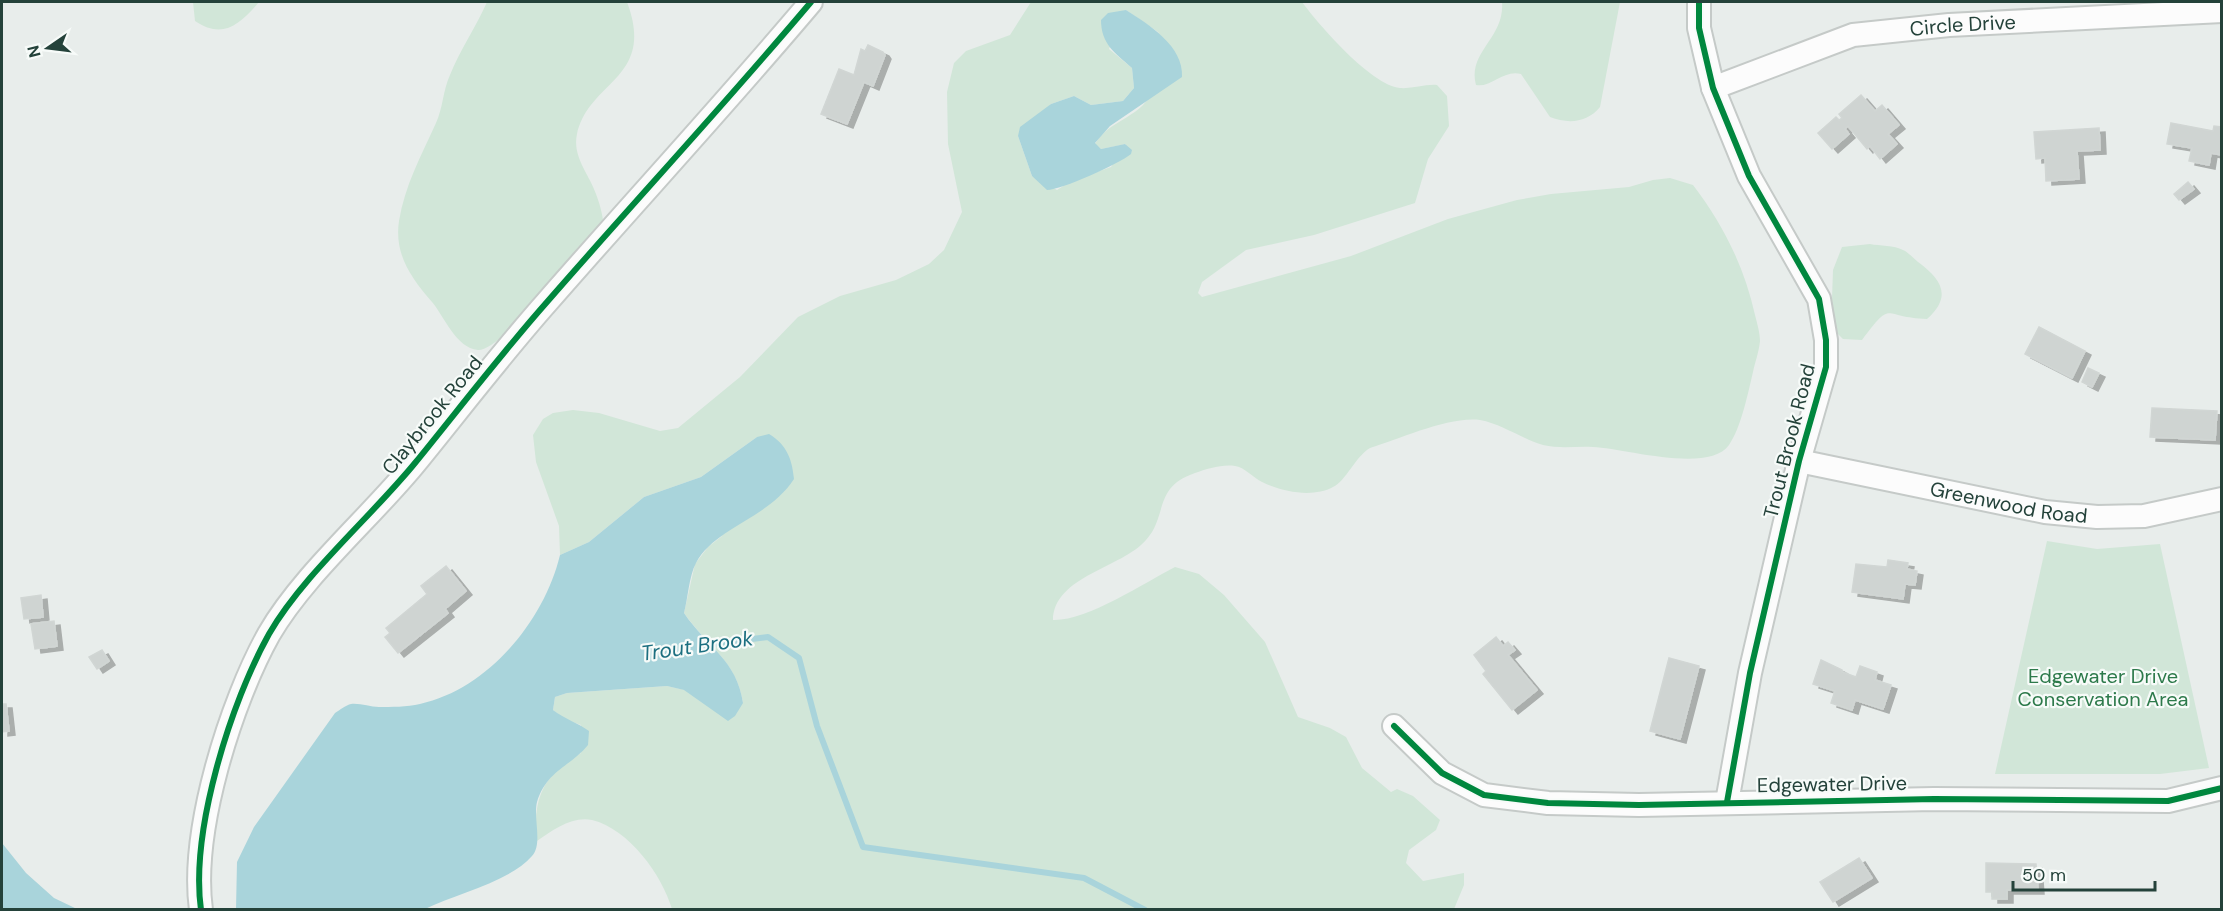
<svg xmlns="http://www.w3.org/2000/svg" width="2223" height="911" viewBox="0 0 2223 911" font-family="'DM Sans',sans-serif">
<style>
.green{fill:#d1e6d8;fill-rule:evenodd}
.water{fill:#a9d4db}
.lines{fill:none;stroke-linecap:round;stroke-linejoin:round}
.stream{stroke:#a9d4db;stroke-width:6}
.building{fill:#cfd4d2;stroke:#d1d6d4;stroke-width:1.5;filter:url(#shadow)}
.street-casing{stroke:#c5cac8;stroke-width:26}
.street{stroke:#fcfcfc;stroke-width:22}
.cycleway-casing{stroke:#f7fbf9;stroke-width:10}
.cycleway{stroke:#00873e;stroke-width:6}
.labels{text-anchor:middle;dominant-baseline:central;stroke-width:4.5;stroke-linejoin:round;paint-order:stroke}
.street-label{font-size:20px;fill:#24423a;stroke:#f7fbf9}
.park-label{font-size:20px;fill:#2d7a4b;stroke:#f7fbf9}
.water-label{font-size:21px;font-style:italic;fill:#1c6f80;stroke:#f7fbf9}
</style>
<defs>
<filter id="shadow"><feDropShadow dx="6" dy="4" stdDeviation="0" flood-color="#0004"/></filter>
</defs>
<rect width="100%" height="100%" fill="#e8edeb"/>
<!-- green -->
<g class="green">
<path d="M193 2H259C240 24 223 40 195 21Z"/>
<path d="M487 2H627C656 79 589 80 577 134 572 157 589 174 596 194 601 207 604 220 604 234 585 253 500 351 478 350 456 348 444 316 432 302 411 278 394 254 399 221 405 185 421 156 436 123 443 108 443 90 450 75 460 50 476 27 487 2Z"/>
<path d="M1031 2H1302C1319 25 1371 85 1400 88 1412 89 1425 84 1437 85L1447 96 1449 126 1428 159 1415 203 1314 235 1246 250 1202 282 1198 293 1202 297 1351 256 1448 219 1517 200 1551 194 1629 187 1653 180 1670 178 1693 185C1723 224 1744 266 1755 315 1757 323 1760 333 1760 341 1759 352 1755 362 1753 372 1748 393 1741 428 1729 445 1709 474 1623 448 1593 447 1576 446 1560 449 1543 445 1522 439 1502 424 1480 420 1449 416 1400 439 1370 448 1355 457 1346 481 1333 487 1313 498 1282 492 1262 482 1254 478 1244 467 1235 466 1222 464 1207 469 1195 473 1153 487 1168 516 1146 540 1122 568 1054 576 1053 620 1087 621 1144 583 1175 567L1199 574 1224 595 1265 642 1298 717 1330 728 1346 737 1362 768 1391 792 1397 789 1413 796 1440 820 1436 830 1409 850 1406 863 1423 881 1464 873V885L1454 909H672C662 875 629 829 592 820 572 816 553 830 537 841 532 799 544 773 581 753V725L564 719 553 710 555 697 567 693 667 686 743 703C737 661 707 646 684 613L695 564 708 547 722 536 757 437 701 477 644 497 589 542 560 555 559 526 536 462 533 435 543 419 553 413 573 410 599 413 660 431 678 428 740 377 798 317 840 296 896 280 929 264 944 250 962 212 948 144 947 92 954 63 966 51 1010 35ZM1126 10 1158 32 1178 59C1167 74 1156 91 1143 105 1128 120 1107 124 1095 144L1101 149 1126 144 1111 167 1071 181 1057 190 1032 176 1018 136 1051 104 1074 96 1091 105 1123 101 1134 88 1132 68 1109 49Z"/>
<path d="M1502 2H1620L1600 107C1587 123 1568 124 1550 117L1521 74C1504 69 1491 88 1476 85 1467 52 1505 38 1502 2Z"/>
<path d="M1870 244C1880 246 1894 245 1903 250 1908 252 1913 258 1918 262 1941 279 1953 296 1927 319 1881 318 1894 298 1862 340L1843 339 1831 327 1833 270 1842 247Z"/>
<path d="M2047 541 2097 549 2160 544 2209 768 2160 774H1995Z"/>
</g>
<!-- water -->
<g class="water">
<path d="M1126 10C1148 24 1184 46 1182 77L1110 126 1095 143 1101 149 1125 144 1132 150 1131 154C1119 164 1061 190 1047 190L1032 176 1018 136 1020 127 1051 104 1074 96 1091 105 1123 101 1134 88 1132 68C1115 53 1101 44 1101 20L1108 13Z"/>
<path d="M769 434C787 445 792 459 794 479 768 519 715 527 696 563 689 576 688 598 684 613 707 647 737 660 743 703L735 716 728 721 684 690 667 686 567 693 555 697 553 710C565 719 578 723 589 731L588 745C570 767 547 770 537 802 533 818 543 844 532 856 508 883 457 893 425 909H236L237 862 254 827 335 713C340 710 346 705 351 704 360 703 370 707 379 707 391 707 407 707 420 704 488 689 544 621 560 555L589 542 644 497 701 477 757 437Z"/>
<path d="M2 843 26 873 54 898 77 909H2Z"/>
</g>
<g class="lines">
<!-- stream -->
<path class="stream" d="M704 645 768 637 799 658 817 726 863 847 1084 878 1145 910"/>
</g>
<!-- building -->
<g class="building">
<path d="M868 45 883 52 885 55 873 86 864 82 847 124 821 114 839 69 854 75 861 49 865 51Z"/>
<path d="M1861 95 1875 111 1882 105 1899 125 1888 134 1897 144 1880 159 1870 146 1867 149 1848 126 1845 129 1849 134 1832 149 1818 133 1836 117 1839 120 1842 118 1839 114Z"/>
<path d="M2171 123 2213 131 2214 126 2222 127V155L2211 153 2209 165 2189 161 2192 148 2167 144Z"/>
<path d="M2099 128 2100 150 2077 151 2079 179 2046 181 2045 158 2036 159 2034 132Z"/>
<path d="M2188 182 2194 189 2179 200 2174 194Z"/>
<path d="M2039 327 2085 351 2072 378 2025 354Z"/>
<path d="M2088 368 2099 373 2092 387 2082 382Z"/>
<path d="M2152 408 2217 411 2215 440 2150 437Z"/>
<path d="M1888 560 1908 563 1907 569 1917 571 1915 585 1905 584 1903 599 1852 592 1856 564 1887 567Z"/>
<path d="M446 566 466 591 445 609 448 613 398 653 385 637 390 633 386 628 427 594 421 586Z"/>
<path d="M41 595 43 617 24 619 21 598Z"/>
<path d="M54 621 57 646 35 649 31 624Z"/>
<path d="M1496 637 1503 646 1508 642 1515 650 1508 655 1537 690 1512 710 1483 674 1486 671 1474 655Z"/>
<path d="M102 650 109 661 97 669 89 657Z"/>
<path d="M1669 658 1699 666 1680 739 1650 731Z"/>
<path d="M1821 660 1842 670V672L1856 677 1860 666 1877 672 1875 680 1891 685 1883 709 1855 700 1852 710 1831 703 1835 691 1813 684Z"/>
<path d="M2 704H6L9 731 2 732Z"/>
<path d="M1859 858 1872 878 1833 902 1820 882Z"/>
<path d="M1986 863 2036 864 2038 890H2007V899H1992V892H1986Z"/>
</g>
<g class="lines">
<defs>
<g id="street">
<path d="M1699 2V28L1713 88 1749 176 1819 299 1826 340V367L1799 461 1750 673 1727 802"/>
<path id="s1" d="M1713 88 1853 35 1949 25 2222 11"/>
<path id="s2" d="M1799 461 2045 512 2097 517 2144 516 2222 499"/>
<path d="M1394 726 1442 773 1484 795 1548 803 1639 805 1934 799 2168 801 2222 788"/>
<path d="M201 910C190 831 231 702 269 634 303 575 371 517 415 463 459 409 501 354 547 302 635 201 725 104 811 2"/>
</g>
</defs>
<!-- street casing -->
<use href="#street" class="street-casing"/>
<!-- street -->
<use href="#street" class="street"/>
<defs>
<g id="cycleway">
<path d="M1699 2V28L1713 88 1749 176 1819 299 1826 340V367L1799 461 1750 673 1727 802"/>
<path d="M1394 726 1442 773 1484 795 1548 803 1639 805 1934 799 2168 801 2222 788"/>
<path d="M201 910C190 831 231 702 269 634 303 575 371 517 415 463 459 409 501 354 547 302 635 201 725 104 811 2"/>
</g>
</defs>
<!-- cycleway casing -->
<use href="#cycleway" class="cycleway-casing"/>
<!-- cycleway -->
<use href="#cycleway" class="cycleway"/>
</g>
<g class="labels">
<!-- street labels -->
<g class="street-label">
<text stroke="none"><textPath href="#s1" startOffset="260">Circle Drive</textPath></text>
<text transform="translate(432 415) rotate(-51)">Claybrook Road</text>
<text transform="translate(1789 441) rotate(-76)">Trout Brook Road</text>
<text stroke="none"><textPath href="#s2" startOffset="214">Greenwood Road</textPath></text>
<text transform="translate(1832 784) rotate(-1)">Edgewater Drive</text>
</g>
<!-- park labels -->
<g class="park-label">
<text x="2103" y="676">Edgewater Drive<tspan x="2103" dy="23">Conservation Area</tspan></text>
</g>
<!-- water labels -->
<g class="water-label">
<text transform="translate(697 646) rotate(-8)">Trout Brook</text>
</g>
</g>
<!-- border -->
<rect width="2223" height="911" fill="none" stroke="#24423a" stroke-width="6"/>
<!-- north arrow -->
<g transform="translate(48 48) rotate(256)" stroke="#f7fbf9" stroke-width="4.5" paint-order="stroke">
<path d="M0-4.5L10 22L0 15L-10 22Z" fill="#24423a"/>
<text y="-9" font-size="16" font-weight="bold" text-anchor="middle" fill="#24423a">N</text>
</g>
<!-- scale -->
<path d="M2013 881v9h142v-9" fill="none" stroke="#24423a" stroke-width="3"/>
<text x="2022" y="881" font-size="18" fill="#24423a" stroke="#f7fbf9" stroke-width="4.5" paint-order="stroke">50 m</text>
</svg>
